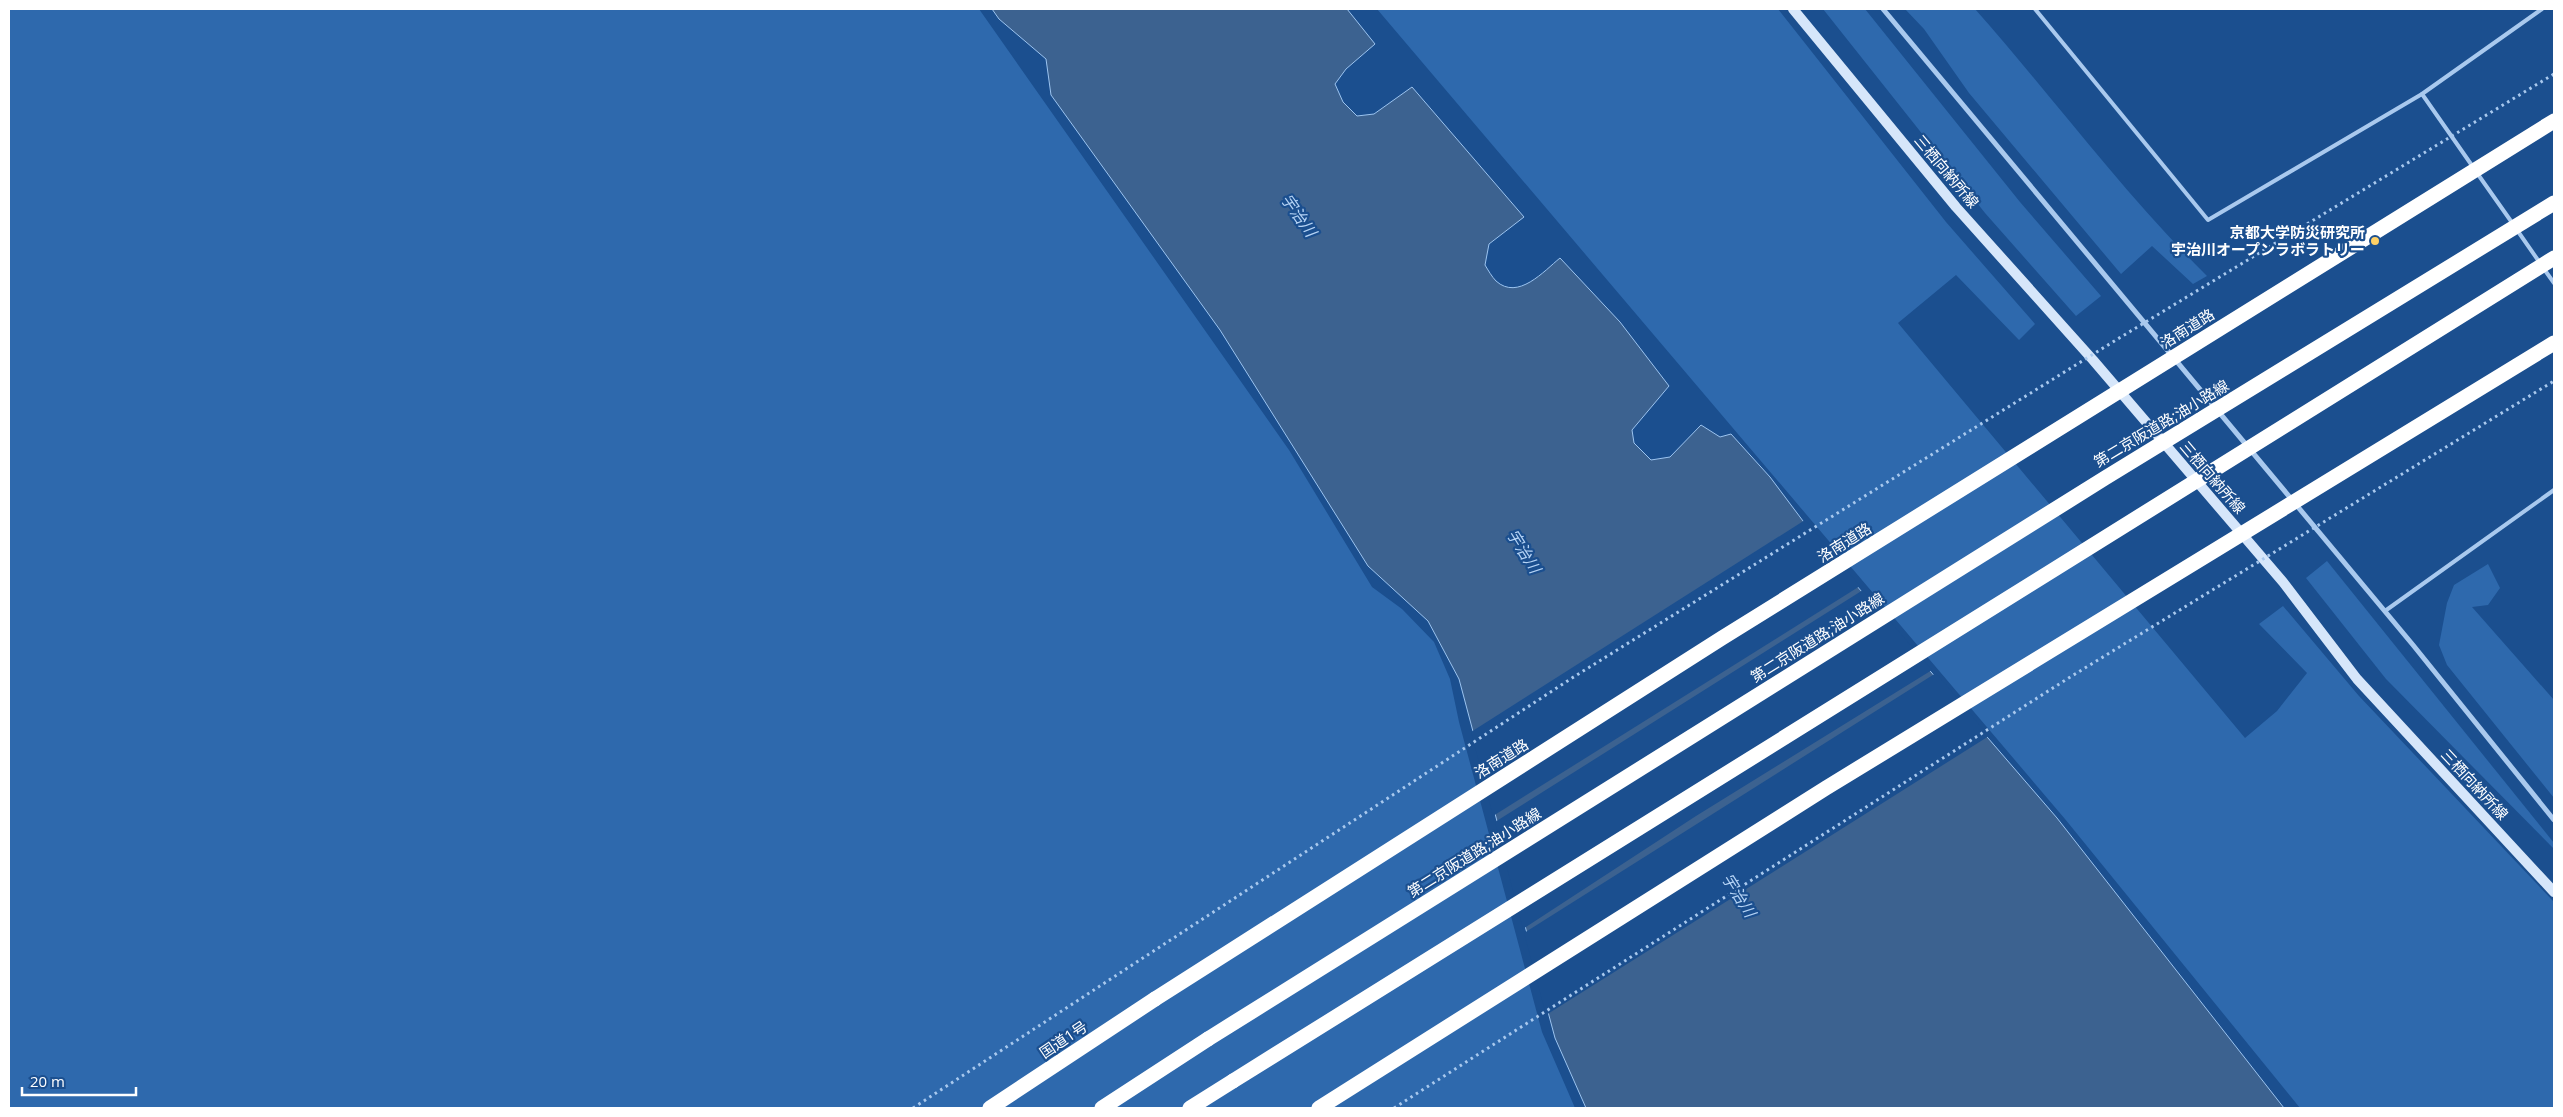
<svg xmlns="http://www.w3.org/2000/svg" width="2563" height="1117" viewBox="0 0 2563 1117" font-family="'Open Sans','Noto Sans JP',sans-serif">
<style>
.green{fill:#2e69ad}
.water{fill:#3c6290;stroke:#9cc4f0}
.pier{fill:#1b4f8f}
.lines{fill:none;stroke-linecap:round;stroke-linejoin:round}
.lane{stroke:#a9c9ee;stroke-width:4}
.street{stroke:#a9c9ee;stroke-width:5}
.secondary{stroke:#d6e6fa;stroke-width:10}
.highway{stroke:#fff;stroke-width:15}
.path-bridge{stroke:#a9c9ee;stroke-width:3;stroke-dasharray:2.5 4;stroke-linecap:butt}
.highway-bridge{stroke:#fff;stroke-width:15}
.poi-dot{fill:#ffd166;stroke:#1b4f8f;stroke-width:2}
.labels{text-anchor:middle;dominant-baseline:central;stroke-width:4.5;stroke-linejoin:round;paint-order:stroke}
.street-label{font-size:15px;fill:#fff;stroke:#1b4f8f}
.poi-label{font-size:15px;font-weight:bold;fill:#fff;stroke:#1b4f8f;text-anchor:end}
.water-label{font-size:16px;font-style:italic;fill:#b5d3f5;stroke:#1b4f8f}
</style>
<rect width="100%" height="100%" fill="#1b4f8f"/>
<!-- green -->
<g class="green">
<path d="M9 9H979L1289 450 1372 587 1402 609 1434 642 1450 679 1459 722 1542 1032 1575 1108H9Z"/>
<path d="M1377 9H1778L1946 222 2035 324 2019 340 1956 275 1898 323 2245 738 2277 711 2307 673 2259 624 2283 606 2359 696 2554 902V1108H2300L2065 819Z"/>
<path d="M1823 9H1865L2020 202 2101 296 2076 316 1985 213Z"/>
<path d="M1905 9H1975C2053 97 2123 193 2207 276L2193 284 2152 246 2121 274 1969 93 1924 29Z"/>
<path d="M2327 561 2554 843V849L2386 679 2306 578Z"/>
<path d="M2488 564 2500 588 2488 605 2472 607 2554 700V798L2447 665 2439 645 2447 603 2454 585Z"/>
</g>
<!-- water -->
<path class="water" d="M992 9H1347L1375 44 1346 69 1335 84 1343 102 1357 116 1374 114 1412 87 1524 217 1489 244 1485 265C1488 270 1492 277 1496 281 1518 301 1544 271 1560 258L1620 322 1669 386 1632 430 1634 443 1651 460 1670 457 1701 425 1720 437 1731 434 1770 477 1818 541 2057 818 2284 1108H1586L1555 1038 1459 679 1428 621 1368 566 1220 330 1051 95 1046 59 999 19Z"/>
<!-- pier -->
<g class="pier">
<path d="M1805 520 1860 586 1493 816 1471 732Z"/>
<path d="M1863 590 1932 670 1696 816 1523 929 1495 822Z"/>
<path d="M1936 673 1989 736 1546 1015 1524 933Z"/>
</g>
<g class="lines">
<!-- lane -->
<g class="lane">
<path d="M2035 9 2208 220 2422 94 2542 9"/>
<path d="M2422 94 2473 167"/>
<path d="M2477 173 2513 224"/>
<path d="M2517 230 2540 263"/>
<path d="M2544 269 2554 283"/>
<path d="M2385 611 2554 490"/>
</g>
<!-- street -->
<path class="street" d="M1883 9 2413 645 2554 820"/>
<!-- secondary -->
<path class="secondary" d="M1793 9 1956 207 2093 360 2283 582 2357 679 2554 892"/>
<!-- highway -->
<g class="highway">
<path d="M990 1108 1155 999"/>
<path d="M1102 1108 1208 1039"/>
<path d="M1190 1108 1233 1081"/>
</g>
<!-- path-bridge -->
<g class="path-bridge">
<path d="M913 1108 1572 678 2116 340 2554 74"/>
<path d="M1394 1108 2067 679 2554 381"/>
</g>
<!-- highway-bridge -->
<g class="highway-bridge">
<path d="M1155 999 1722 638 2554 121"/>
<path d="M1208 1039 2105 478 2554 203"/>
<path d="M1233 1081 2554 258"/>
<path d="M1319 1108 1826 788 2554 343"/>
</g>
</g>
<!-- markers -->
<circle class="poi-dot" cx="2375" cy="241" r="5"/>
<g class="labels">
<!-- street labels -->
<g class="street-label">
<text transform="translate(1947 171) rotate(50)">三栖向納所線</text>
<text transform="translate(2187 328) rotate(-32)">洛南道路</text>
<text transform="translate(2161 423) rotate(-31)">第二京阪道路;油小路線</text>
<text transform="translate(2213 477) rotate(49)">三栖向納所線</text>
<text transform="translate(1844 542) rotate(-32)">洛南道路</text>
<text transform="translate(1817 637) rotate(-32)">第二京阪道路;油小路線</text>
<text transform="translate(1501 758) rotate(-32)">洛南道路</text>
<text transform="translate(2475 784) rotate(47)">三栖向納所線</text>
<text transform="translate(1474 852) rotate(-32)">第二京阪道路;油小路線</text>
<text transform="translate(1063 1039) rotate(-34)">国道1号</text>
</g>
<!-- poi labels -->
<g class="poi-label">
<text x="2365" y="232">京都大学防災研究所<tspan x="2365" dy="17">宇治川オープンラボラトリー</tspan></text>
</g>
<!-- water labels -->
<g class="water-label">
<text transform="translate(1299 215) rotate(55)">宇治川</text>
<text transform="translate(1524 551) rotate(58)">宇治川</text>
<text transform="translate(1739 895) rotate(58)">宇治川</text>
</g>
</g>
<!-- border -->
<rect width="2563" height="1117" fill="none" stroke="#ffffff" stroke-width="20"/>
<!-- scale -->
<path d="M22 1087v8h114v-8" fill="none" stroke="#ffffff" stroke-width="2.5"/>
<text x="30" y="1087" font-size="15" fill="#ffffff" stroke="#1b4f8f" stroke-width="4" paint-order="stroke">20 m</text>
</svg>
